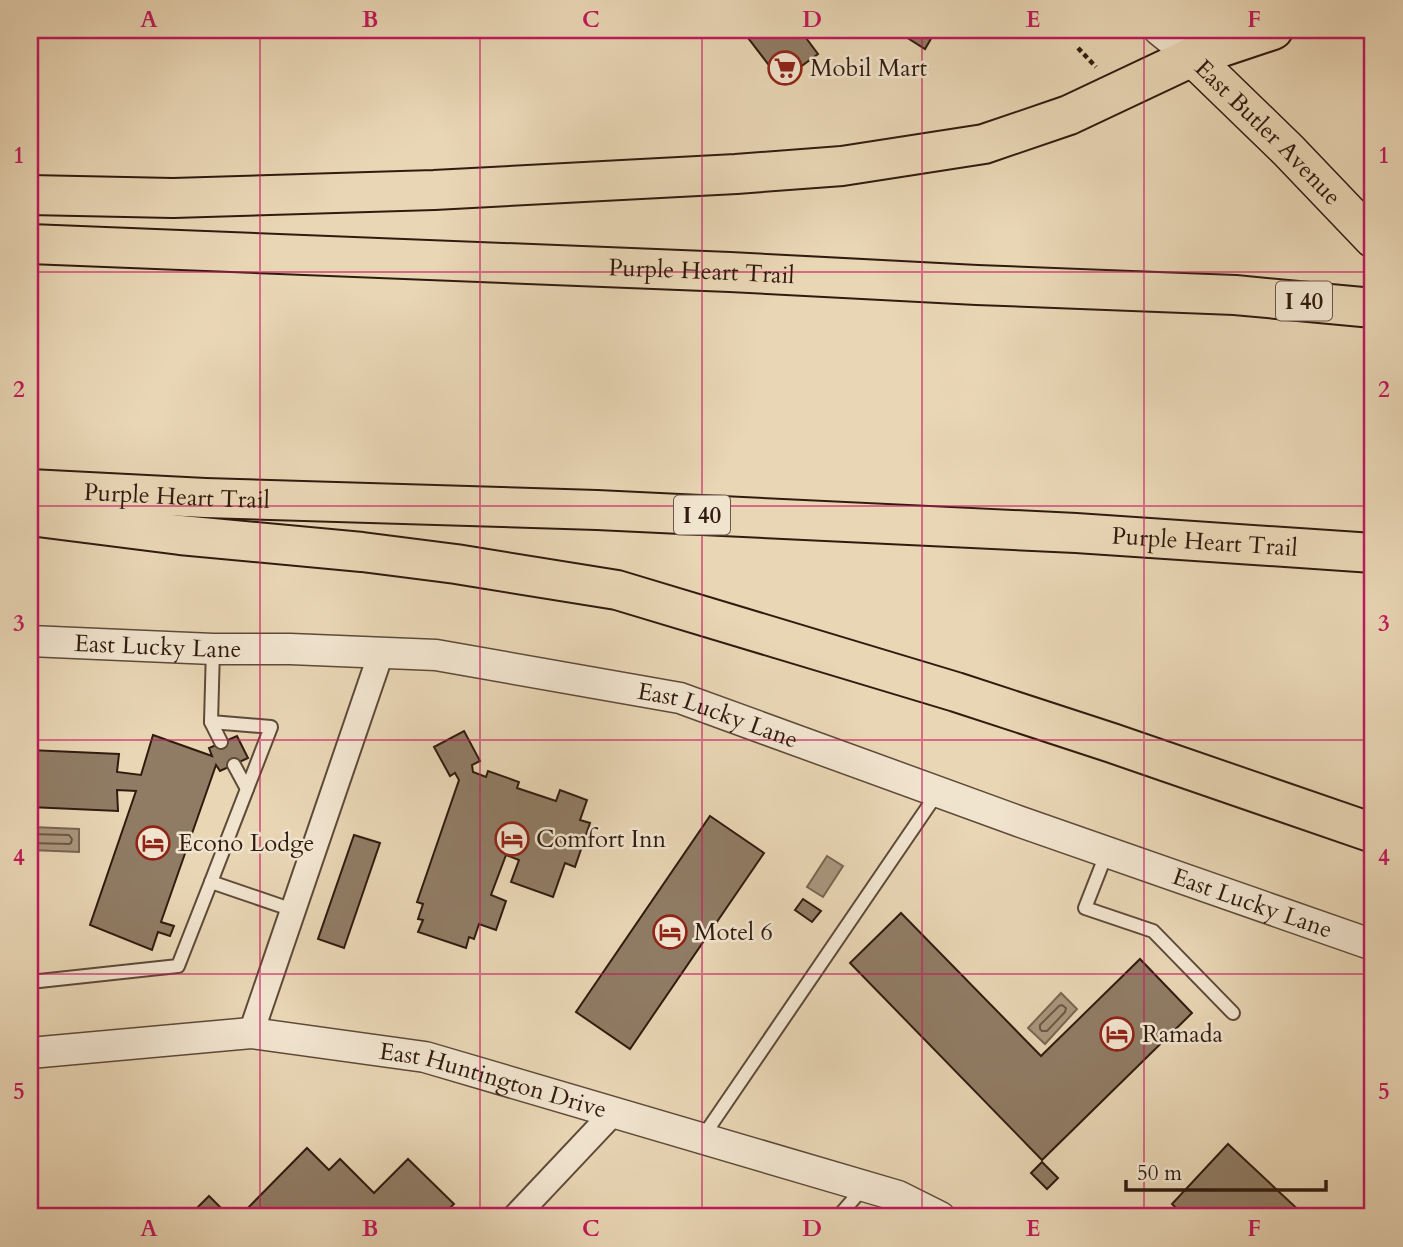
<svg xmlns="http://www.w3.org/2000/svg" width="1403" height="1247" viewBox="0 0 1403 1247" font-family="Cardo,serif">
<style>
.water{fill:#aa967d;stroke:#796551;stroke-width:2}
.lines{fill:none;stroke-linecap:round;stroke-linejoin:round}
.shore{stroke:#6d5846;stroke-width:2}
.building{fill:#907c65;stroke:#301b0f;stroke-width:2}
.service-casing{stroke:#5e4a38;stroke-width:16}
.minor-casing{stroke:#5e4a38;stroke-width:28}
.tertiary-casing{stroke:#5e4a38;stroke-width:33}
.primary-casing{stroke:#301b0f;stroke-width:40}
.motorway-casing{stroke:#301b0f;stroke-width:42}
.path{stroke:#301b0f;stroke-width:4.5;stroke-dasharray:5 3.5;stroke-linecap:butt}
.service{stroke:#f1e4cf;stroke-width:12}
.minor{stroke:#f1e4cf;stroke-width:24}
.tertiary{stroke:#f1e4cf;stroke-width:30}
.primary{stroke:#e9d6b5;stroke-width:37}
.motorway{stroke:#e9d6b5;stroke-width:38}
.grid{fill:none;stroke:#c2185b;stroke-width:2;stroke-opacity:0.55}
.labels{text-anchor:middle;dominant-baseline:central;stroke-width:5;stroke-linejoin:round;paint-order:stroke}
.shield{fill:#f1e4cf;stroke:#6a5749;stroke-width:2}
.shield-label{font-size:23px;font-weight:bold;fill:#301b0f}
.poi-label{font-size:24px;fill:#301b0f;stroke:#f1e4cf;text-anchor:start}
.street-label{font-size:24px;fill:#301b0f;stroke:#f1e4cf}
.neatline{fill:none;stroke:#c2185b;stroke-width:2.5}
.grid-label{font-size:23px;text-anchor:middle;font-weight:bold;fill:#c2185b}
</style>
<rect width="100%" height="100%" fill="#e9d6b5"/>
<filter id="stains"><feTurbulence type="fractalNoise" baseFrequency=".00286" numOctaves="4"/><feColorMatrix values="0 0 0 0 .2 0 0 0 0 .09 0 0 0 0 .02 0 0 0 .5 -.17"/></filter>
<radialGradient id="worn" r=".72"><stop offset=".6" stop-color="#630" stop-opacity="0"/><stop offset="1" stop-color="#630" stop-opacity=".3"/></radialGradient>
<!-- water -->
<g class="water">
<path d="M32 827 79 829V852L31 850Z"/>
<path d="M827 856 843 866 823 897 807 887Z"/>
<path d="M1061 993 1077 1009 1045 1044 1028 1028Z"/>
</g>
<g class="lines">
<!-- shore -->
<g class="shore">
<path d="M30 834 69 835 72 839 71 843 69 844 30 843"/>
<path d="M1062 1005 1066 1008 1065 1012 1047 1031H1042L1040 1029V1025L1059 1006Z"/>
</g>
</g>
<!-- building -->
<g class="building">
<path d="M742 30H800L818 54 781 81Z"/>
<path d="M895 30H936L925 49Z"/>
<path d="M464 731 480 761 472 765 473 772 486 777 488 771 519 782 517 788 556 801 560 790 587 800 580 820 590 823 575 867 565 863 553 897 511 882 519 860 506 855 491 895 506 901 496 930 479 924 474 939 469 937 466 948 418 932 423 920 418 919 423 904 417 902 459 780 455 773 450 776 434 747Z"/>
<path d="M153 735 212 756 209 748 237 736 248 758 220 771 216 765 161 922 174 926 170 936 158 932 152 950 90 925 136 791 117 790 118 811 30 807V750L119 754 117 772 141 775Z"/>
<path d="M710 816 764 853 630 1049 576 1012Z"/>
<path d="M354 835 380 843 344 948 318 939Z"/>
<path d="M803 899 821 911 812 922 795 910Z"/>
<path d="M901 913 1041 1056 1140 959 1192 1013 1042 1160 850 963Z"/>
<path d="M1228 1144 1306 1217H1185L1172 1204Z"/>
<path d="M307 1148 329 1170 340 1159 374 1193 408 1159 454 1204 440 1217H239Z"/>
<path d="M1042 1162 1058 1178 1047 1189 1031 1173Z"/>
<path d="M209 1196 230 1217H188Z"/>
</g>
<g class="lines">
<defs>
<g id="service">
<path d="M213 649 211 722 221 742"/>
<path d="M211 722 271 727 211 882"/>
<path d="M234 765 247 789"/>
<path d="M1107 852 1085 908 1153 931 1233 1013"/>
<path d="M30 982 178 966 211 882 293 910"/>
<path d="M702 1138 938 792"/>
<path d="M838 1217 864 1187"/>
</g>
<g id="minor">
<path d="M251 1033 381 653"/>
<path d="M515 1217 613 1113"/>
</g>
<g id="tertiary">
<path d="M1159 30 1192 57"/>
<path id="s1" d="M30 641 213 649H290L436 655 680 698 1018 821 1373 945"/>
<path id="s2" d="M30 1053 251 1033 425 1057 898 1196 940 1217"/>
</g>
<g id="primary">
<path id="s3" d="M1192 57 1288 150 1373 239"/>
</g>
<g id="motorway">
<path d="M30 195 173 198 434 190 736 174 842 166 984 144 1069 115 1192 57 1273 30"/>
<path id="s4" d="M30 244 730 272 977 285 1235 295 1373 308"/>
<path id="s5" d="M30 489 205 498 597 510 1076 533 1373 553"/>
<path d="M30 516 180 535 362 552 456 564 617 590 956 692 1112 743 1373 833"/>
</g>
</defs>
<!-- service casing -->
<use href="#service" class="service-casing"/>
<!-- minor casing -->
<use href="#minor" class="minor-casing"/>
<!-- tertiary casing -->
<use href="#tertiary" class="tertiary-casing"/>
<!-- primary casing -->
<use href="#primary" class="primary-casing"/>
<!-- motorway casing -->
<use href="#motorway" class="motorway-casing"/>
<!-- path -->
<g class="path">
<path d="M1065 32 1072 30"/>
<path d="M1078 48 1096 67"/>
<path d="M30 890 34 885"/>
</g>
<!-- service -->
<use href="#service" class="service"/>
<!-- minor -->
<use href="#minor" class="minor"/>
<!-- tertiary -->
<use href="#tertiary" class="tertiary"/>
<!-- primary -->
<use href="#primary" class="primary"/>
<!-- motorway -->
<use href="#motorway" class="motorway"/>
</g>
<!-- grid -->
<path class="grid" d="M260 30V1217M480 30V1217M702 30V1217M922 30V1217M1144 30V1217M30 272H1373M30 506H1373M30 740H1373M30 974H1373"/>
<!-- icons -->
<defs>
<symbol id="supermarket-ring" viewBox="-11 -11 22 22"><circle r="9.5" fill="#f1e4cf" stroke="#8f2418" stroke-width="1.5"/><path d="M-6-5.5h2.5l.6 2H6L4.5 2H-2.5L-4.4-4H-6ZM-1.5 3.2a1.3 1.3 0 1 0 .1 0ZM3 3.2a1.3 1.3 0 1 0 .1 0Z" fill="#8f2418"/></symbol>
<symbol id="hotel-ring" viewBox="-11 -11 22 22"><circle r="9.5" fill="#f1e4cf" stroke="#8f2418" stroke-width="1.5"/><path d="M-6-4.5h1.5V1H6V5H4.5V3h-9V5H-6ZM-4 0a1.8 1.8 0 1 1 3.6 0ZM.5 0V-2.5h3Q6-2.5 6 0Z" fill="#8f2418"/></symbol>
</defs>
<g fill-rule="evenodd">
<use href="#supermarket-ring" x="766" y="49" width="38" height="38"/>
<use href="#hotel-ring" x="493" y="820" width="38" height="38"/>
<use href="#hotel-ring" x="134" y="824" width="38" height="38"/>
<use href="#hotel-ring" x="651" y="913" width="38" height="38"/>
<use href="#hotel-ring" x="1098" y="1015" width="38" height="38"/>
</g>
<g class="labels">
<!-- shield labels -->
<g class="shield">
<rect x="1276" y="281.5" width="56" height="39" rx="5"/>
<rect x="674" y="495.5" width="56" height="39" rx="5"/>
</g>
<g class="shield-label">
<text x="1304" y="301">I 40</text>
<text x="702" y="515">I 40</text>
</g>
<!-- poi labels -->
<g class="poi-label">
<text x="810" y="68">Mobil Mart</text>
<text x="536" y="839">Comfort Inn</text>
<text x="178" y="843">Econo Lodge</text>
<text x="694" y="932">Motel 6</text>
<text x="1142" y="1034">Ramada</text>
</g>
<!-- street labels -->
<g class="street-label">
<text stroke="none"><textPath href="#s3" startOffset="107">East Butler Avenue</textPath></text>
<text stroke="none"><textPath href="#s4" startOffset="672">Purple Heart Trail</textPath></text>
<text stroke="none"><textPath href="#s5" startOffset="147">Purple Heart Trail</textPath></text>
<text stroke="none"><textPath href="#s5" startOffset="1176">Purple Heart Trail</textPath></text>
<text stroke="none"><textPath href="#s1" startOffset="128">East Lucky Lane</textPath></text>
<text stroke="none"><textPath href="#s1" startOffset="695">East Lucky Lane</textPath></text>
<text stroke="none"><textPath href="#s1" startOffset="1262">East Lucky Lane</textPath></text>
<text stroke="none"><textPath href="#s2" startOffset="469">East Huntington Drive</textPath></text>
</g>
</g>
<!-- margin -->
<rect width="1403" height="1247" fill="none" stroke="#e9d6b5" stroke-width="77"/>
<!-- scale -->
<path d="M1126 1180v10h200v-10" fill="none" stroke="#301b0f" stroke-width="3.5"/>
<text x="1137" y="1180" font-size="21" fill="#301b0f" stroke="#f1e4cf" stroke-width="5" paint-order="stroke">50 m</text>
<rect x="38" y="38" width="1326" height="1170" class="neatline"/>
<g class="grid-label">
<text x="149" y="27">A</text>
<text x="370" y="27">B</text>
<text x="591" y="27">C</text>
<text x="812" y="27">D</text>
<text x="1033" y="27">E</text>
<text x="1254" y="27">F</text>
<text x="19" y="163">1</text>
<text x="1384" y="163">1</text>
<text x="19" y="397">2</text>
<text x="1384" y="397">2</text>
<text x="19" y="631">3</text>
<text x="1384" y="631">3</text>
<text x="19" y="865">4</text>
<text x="1384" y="865">4</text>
<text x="19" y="1099">5</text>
<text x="1384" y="1099">5</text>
<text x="149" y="1236">A</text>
<text x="370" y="1236">B</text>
<text x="591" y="1236">C</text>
<text x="812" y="1236">D</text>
<text x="1033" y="1236">E</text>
<text x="1254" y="1236">F</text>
</g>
<rect width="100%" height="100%" filter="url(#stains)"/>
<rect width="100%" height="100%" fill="url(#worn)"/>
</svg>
